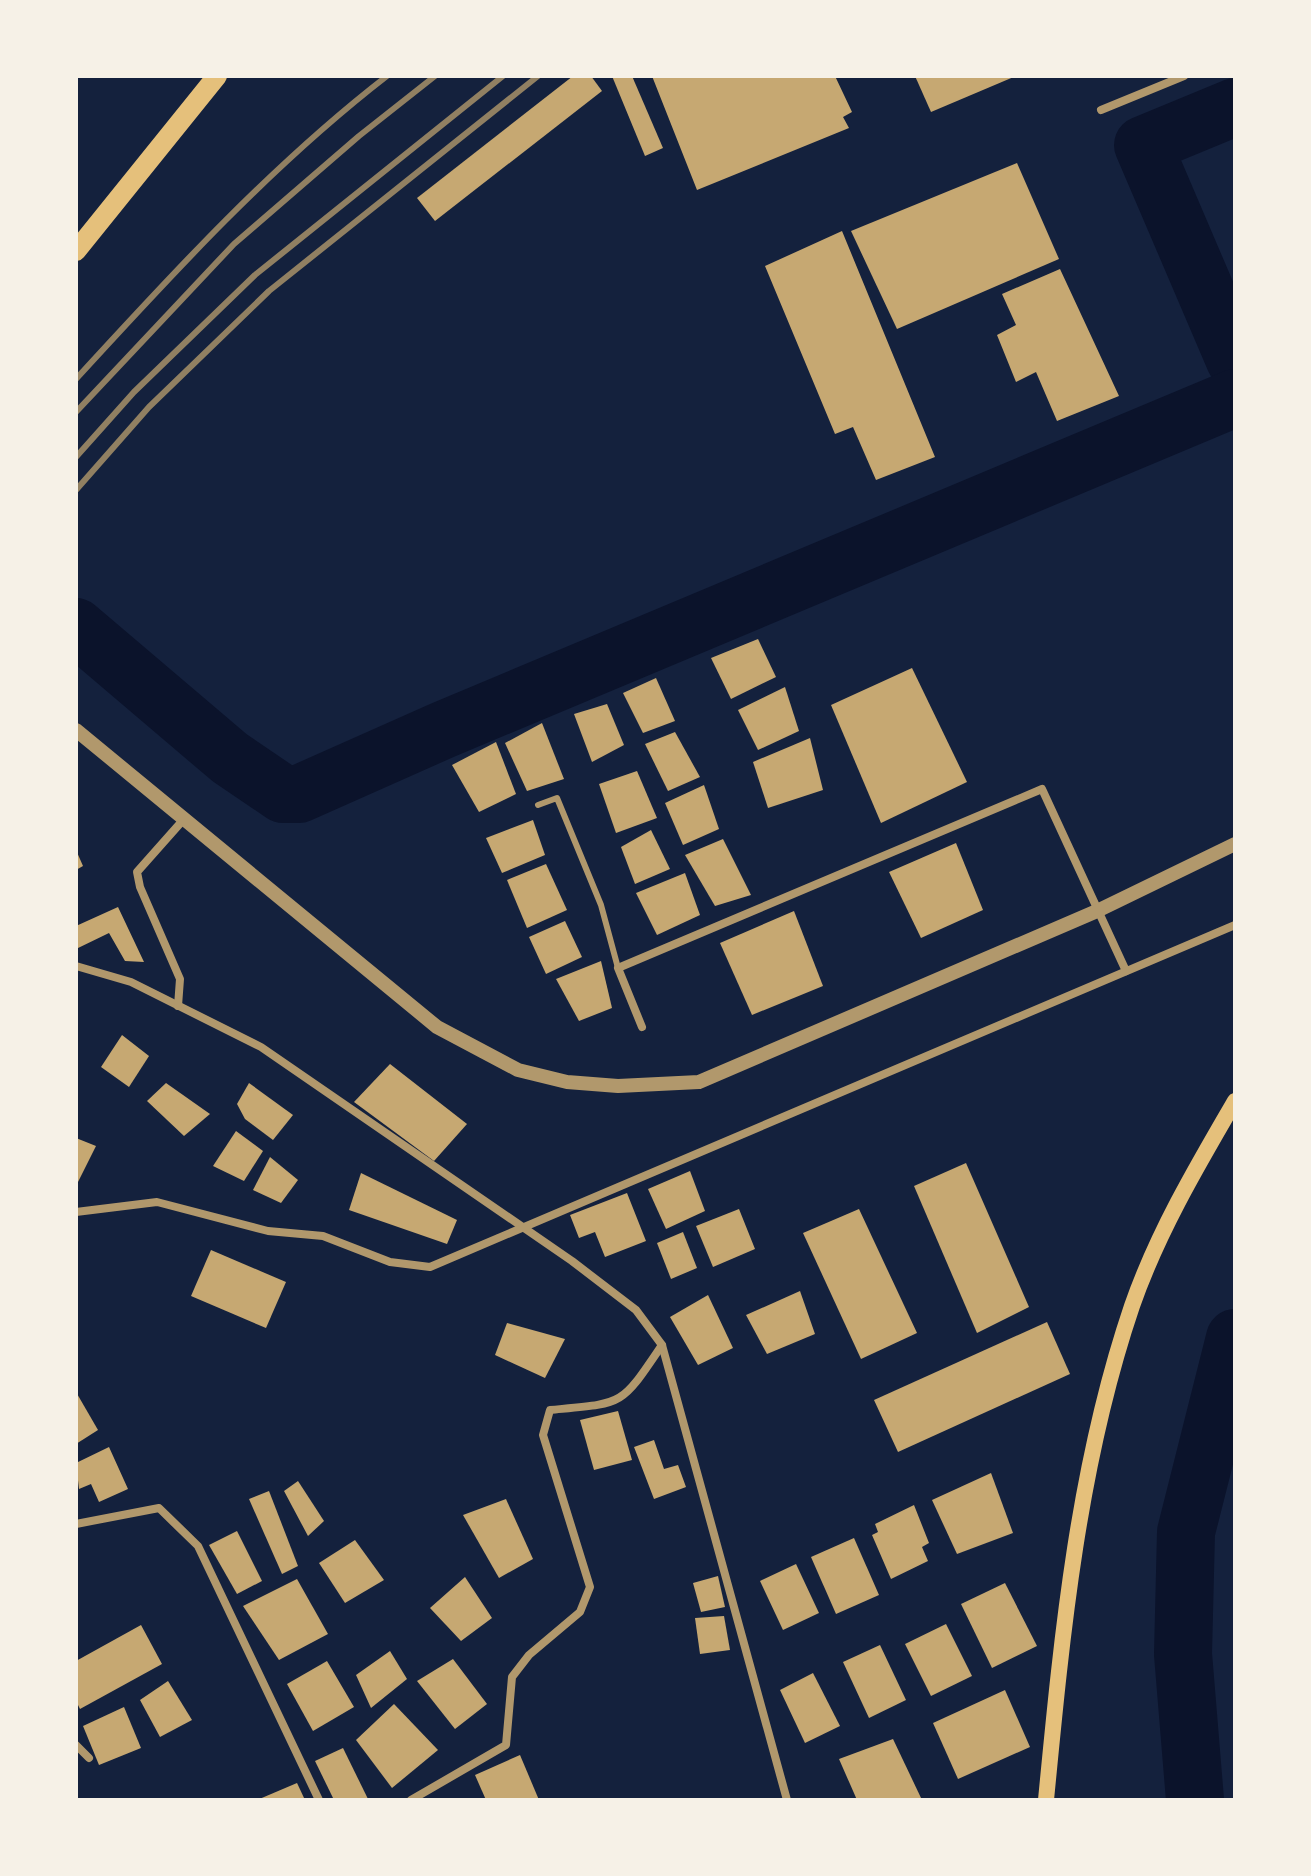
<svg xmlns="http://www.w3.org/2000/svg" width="1311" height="1876" viewBox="0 0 1311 1876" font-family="'Open Sans',sans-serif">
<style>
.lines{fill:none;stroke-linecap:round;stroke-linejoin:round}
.river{stroke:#0b132b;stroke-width:58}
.building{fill:#c6a872}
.service{stroke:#b1986c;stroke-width:6}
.minor{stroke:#b1986c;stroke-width:8}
.tertiary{stroke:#b1986c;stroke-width:14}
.secondary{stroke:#e5c07b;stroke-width:16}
.primary{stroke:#e5c07b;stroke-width:20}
.rail{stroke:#918062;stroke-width:6}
</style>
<rect width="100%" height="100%" fill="#14213d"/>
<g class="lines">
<!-- river -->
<g class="river">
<path d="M1235 107 1143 145 1235 360"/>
<path d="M76 627 230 758 283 794H299L443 730 1235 398"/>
<path d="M1195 1800 1183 1654 1186 1532 1235 1338"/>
</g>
</g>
<!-- building -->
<g class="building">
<path d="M573 76H591L602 91 435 221 417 198Z"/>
<path d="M612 76H632L663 148 645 156Z"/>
<path d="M652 76H835L852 112 843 117 849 128 697 190Z"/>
<path d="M915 76H1016L931 112Z"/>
<path d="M1017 163 1059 259 897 329 851 231Z"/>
<path d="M842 231 935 457 876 480 853 427 835 434 765 266Z"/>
<path d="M1060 269 1119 396 1057 421 1036 372 1016 382 997 335 1016 325 1002 294Z"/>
<path d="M758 639 776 677 731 699 711 658Z"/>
<path d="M912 668 967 782 881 823 831 705Z"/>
<path d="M656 678 675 721 643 733 623 693Z"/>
<path d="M785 687 799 731 758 750 738 710Z"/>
<path d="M607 704 624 745 592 762 574 714Z"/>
<path d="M542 723 564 779 527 791 505 743Z"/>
<path d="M675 732 700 777 668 791 645 744Z"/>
<path d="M810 738 823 790 768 808 753 762Z"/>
<path d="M496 742 516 794 479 812 452 765Z"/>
<path d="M637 771 657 818 616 833 599 784Z"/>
<path d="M704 785 719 829 683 845 665 803Z"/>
<path d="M533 820 545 855 502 873 486 838Z"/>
<path d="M651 830 670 869 635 884 621 847Z"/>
<path d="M723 839 751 895 715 906 685 855Z"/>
<path d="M956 843 983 910 921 938 889 872Z"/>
<path d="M76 850 83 866 76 870Z"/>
<path d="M546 864 567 910 527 928 507 880Z"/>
<path d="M685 873 700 915 657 935 636 893Z"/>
<path d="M118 907 144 962 125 961 109 933 76 949V926Z"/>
<path d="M794 911 823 986 752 1015 720 943Z"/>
<path d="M565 921 582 957 546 974 529 937Z"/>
<path d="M601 961 612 1008 579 1021 556 979Z"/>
<path d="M122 1035 149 1056 129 1087 101 1067Z"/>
<path d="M390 1064 467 1124 434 1161 354 1102Z"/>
<path d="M166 1083 210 1114 184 1136 147 1101Z"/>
<path d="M249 1083 293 1115 273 1140 245 1119 237 1104Z"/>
<path d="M236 1131 263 1151 244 1181 213 1166Z"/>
<path d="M76 1138 96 1146 76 1186Z"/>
<path d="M270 1157 298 1180 281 1203 253 1190Z"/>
<path d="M966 1163 1029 1307 977 1333 914 1186Z"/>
<path d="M690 1171 705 1211 666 1229 648 1189Z"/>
<path d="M361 1173 457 1220 447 1244 349 1210Z"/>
<path d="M627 1193 646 1241 605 1257 595 1232 579 1238 570 1215Z"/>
<path d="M739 1209 755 1249 713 1267 696 1226Z"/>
<path d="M859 1209 917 1333 861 1359 803 1233Z"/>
<path d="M683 1232 697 1268 671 1279 657 1243Z"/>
<path d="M211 1250 286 1282 266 1328 191 1296Z"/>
<path d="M800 1291 815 1334 767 1354 746 1315Z"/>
<path d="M708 1295 733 1348 698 1365 670 1317Z"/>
<path d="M1047 1322 1070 1374 898 1452 874 1400Z"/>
<path d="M507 1323 565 1339 545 1378 495 1355Z"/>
<path d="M76 1392 98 1430 76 1444Z"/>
<path d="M618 1411 632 1460 594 1470 580 1420Z"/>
<path d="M654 1440 664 1469 678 1465 686 1487 654 1499 634 1447Z"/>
<path d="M109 1447 128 1489 99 1502 91 1484 79 1489 76 1463Z"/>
<path d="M991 1473 1013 1533 957 1554 932 1500Z"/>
<path d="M298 1481 324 1521 308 1536 284 1491Z"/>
<path d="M269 1491 298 1566 282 1574 249 1499Z"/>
<path d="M506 1499 533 1559 499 1578 463 1515Z"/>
<path d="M914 1505 929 1543 922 1547 928 1561 891 1579 872 1535 878 1532 875 1524Z"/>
<path d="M237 1531 262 1581 237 1594 209 1545Z"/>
<path d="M854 1538 879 1595 836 1614 811 1557Z"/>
<path d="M355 1540 384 1580 345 1603 319 1563Z"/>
<path d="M796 1564 819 1613 783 1630 760 1581Z"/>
<path d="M718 1576 725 1607 701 1612 693 1583Z"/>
<path d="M465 1577 492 1618 461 1641 430 1608Z"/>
<path d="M297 1579 328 1634 279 1660 243 1606Z"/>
<path d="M1005 1583 1037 1646 992 1668 961 1604Z"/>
<path d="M724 1616 730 1650 700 1654 695 1618Z"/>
<path d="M946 1624 972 1676 931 1696 905 1644Z"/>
<path d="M141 1625 162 1664 80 1709 76 1701V1661Z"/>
<path d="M880 1645 906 1700 869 1718 843 1662Z"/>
<path d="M390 1651 407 1679 371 1708 356 1675Z"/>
<path d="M453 1659 487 1704 455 1729 417 1681Z"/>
<path d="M327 1661 354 1707 313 1731 287 1684Z"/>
<path d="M813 1673 840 1726 805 1743 780 1690Z"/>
<path d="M168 1681 192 1720 160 1737 140 1700Z"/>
<path d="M1005 1690 1030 1747 958 1779 933 1723Z"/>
<path d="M394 1704 438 1750 392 1788 356 1740Z"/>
<path d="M124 1707 141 1748 99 1765 83 1726Z"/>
<path d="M893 1739 922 1800H857L839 1759Z"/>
<path d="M343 1748 368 1799 366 1800H334L315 1761Z"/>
<path d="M520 1755 539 1800H486L475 1775Z"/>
<path d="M297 1783 305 1800H257Z"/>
</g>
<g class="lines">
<!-- service -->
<path class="service" d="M538 805 557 798 601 905 618 968"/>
<!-- minor -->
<g class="minor">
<path d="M1101 110 1184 76"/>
<path d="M76 966 131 982 261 1047 572 1261 636 1310 662 1345 787 1800"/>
<path d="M178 1006 180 979 140 887 137 872 184 819"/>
<path d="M642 1027 618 968 1042 789 1126 971"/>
<path d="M76 1212 157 1202 268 1231 323 1236 390 1262 430 1267 1235 925"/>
<path d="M76 1524 159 1508 198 1546 319 1800"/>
<path d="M76 1745 89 1758"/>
<path d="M411 1800 506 1745 512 1677 529 1655 580 1612 590 1587 543 1435 550 1410C625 1403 620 1407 662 1345"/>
</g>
<!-- tertiary -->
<path class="tertiary" d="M76 730 437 1027 518 1070 567 1082 618 1086 699 1082 1097 911 1235 844"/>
<!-- secondary -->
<path class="secondary" d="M1046 1800C1062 1634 1078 1465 1132 1306 1157 1234 1197 1166 1235 1101"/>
<!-- primary -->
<path class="primary" d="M76 251 217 76"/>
<!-- rail -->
<g class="rail">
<path d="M76 379C174 272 272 165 387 76"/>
<path d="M76 412 234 244 359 136 435 76"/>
<path d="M76 457 134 392 255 275 503 76"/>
<path d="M76 490 149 407 269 291 538 76"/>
</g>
</g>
<!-- border -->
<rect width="1311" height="1876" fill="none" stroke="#f6f1e7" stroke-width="156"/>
</svg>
